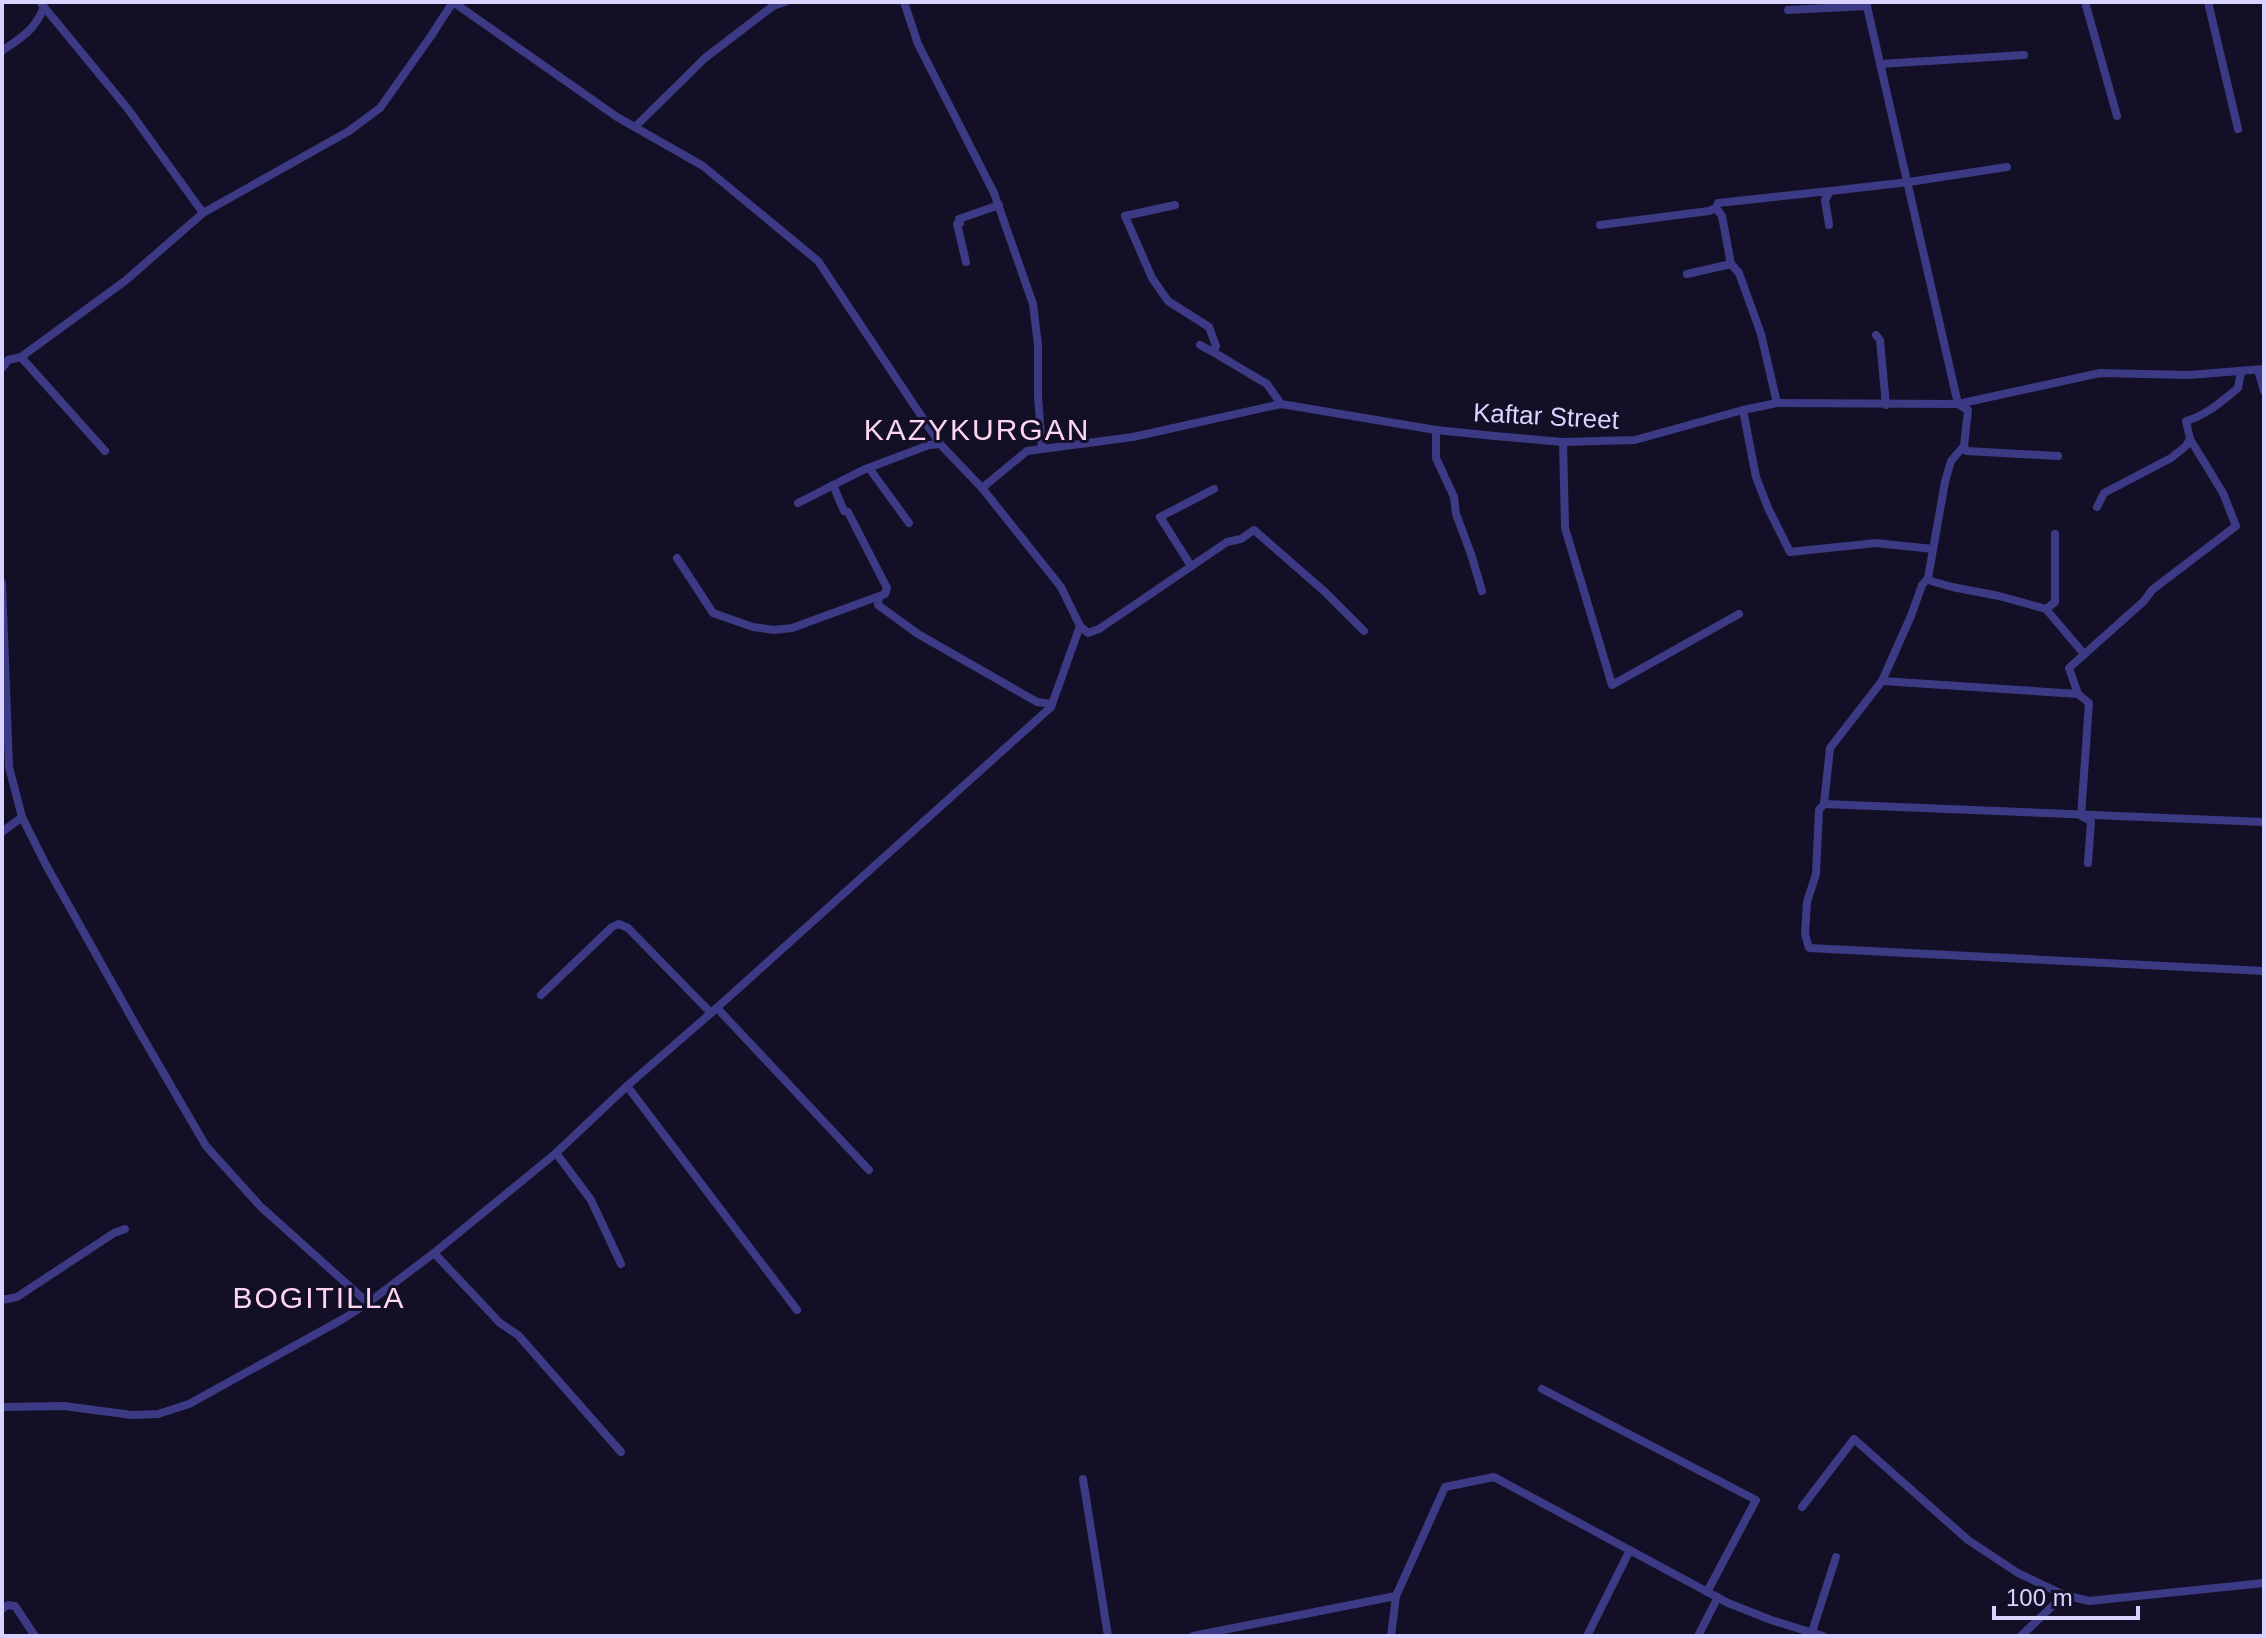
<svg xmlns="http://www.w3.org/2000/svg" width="2266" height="1638" viewBox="0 0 2266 1638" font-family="Arial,sans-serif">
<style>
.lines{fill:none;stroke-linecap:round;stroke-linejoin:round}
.minor{stroke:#3d3a85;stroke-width:8}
.labels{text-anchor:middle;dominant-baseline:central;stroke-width:6;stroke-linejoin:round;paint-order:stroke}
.street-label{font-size:26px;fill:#d9d4ff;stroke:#130f26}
.quarter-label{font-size:30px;letter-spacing:2px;fill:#ffd6f0;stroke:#130f26}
</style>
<rect width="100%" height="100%" fill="#130f26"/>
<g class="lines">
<!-- minor -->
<g class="minor">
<path d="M453 2 617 117 703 166 818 261 940 444 982 488 1061 587 1080 626 1088 633 1099 629 1227 542 1241 539 1254 530 1324 591 1364 631"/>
<path d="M904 2 918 44 994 193 1033 304 1038 345V397L1042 449"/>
<path d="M1866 2 1958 404 1968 410 1964 446 1951 461 1945 482 1928 578 1931 581 1952 587 1999 596 2046 609 2084 654"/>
<path d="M2085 2 2117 116"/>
<path d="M2208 2 2238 129"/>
<path d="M44 7 128 109 203 213"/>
<path d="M1788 10 1867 6"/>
<path d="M2 51C22 37 35 30 44 7L40 2"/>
<path d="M1880 64 2024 55"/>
<path d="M635 127 705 58 773 6 785 2"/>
<path d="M1175 205 1125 216 1152 278 1168 301 1209 327 1216 346 1213 352 1267 384 1281 404"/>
<path d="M1600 225 1709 211 1716 208"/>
<path d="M1829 225 1825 200 1830 191 1909 182 2007 167"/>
<path d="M966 262 957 224 960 223 959 219 999 205"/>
<path d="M1731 264 1739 273 1761 334 1777 403"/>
<path d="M1687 274 1731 264 1722 216 1716 208 1718 203 1830 191"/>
<path d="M1876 335 1880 340 1886 405"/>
<path d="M1200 345 1213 352"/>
<path d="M21 357 105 451"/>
<path d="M2 368 8 360 21 357 125 281 203 213 349 131 380 108 431 36 453 2"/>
<path d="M2258 370 2264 391"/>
<path d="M1743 410 1756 477 1768 508 1790 552 1876 543 1933 549"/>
<path d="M1436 430V458L1454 497 1456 514 1471 554 1482 591"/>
<path d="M1563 442 1565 528 1612 685 1739 614"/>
<path d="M1964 446 1966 451 2058 456"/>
<path d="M869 468 909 523"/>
<path d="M982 488 1027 451 1133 437 1281 404 1436 430 1495 436 1563 442 1635 440 1743 410 1777 403 1958 404 2100 373 2189 375 2264 369"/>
<path d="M798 503 863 470 929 445 940 444"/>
<path d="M2097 507 2104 493 2171 458 2186 446 2190 439 2186 421C2207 415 2222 401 2238 388L2241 372"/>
<path d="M677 558 713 613 753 627 774 630 792 628 885 594 887 588 848 512 844 511 833 485"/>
<path d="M1191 566 1160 517 1214 489"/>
<path d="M1928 578 1922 585 1911 616 1882 681 2078 694 2069 668 2144 601 2152 590 2236 526 2223 493 2190 439"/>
<path d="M2 583 9 767 22 817 46 865 139 1031 206 1146 260 1206 368 1303"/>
<path d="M879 597 878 605 918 634 1037 702 1052 704"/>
<path d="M2046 609 2055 602V534"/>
<path d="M1882 681 1830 748 1824 804 2264 822"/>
<path d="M2078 694 2089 703 2081 816 2091 821 2088 863"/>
<path d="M1824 804 1819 810 1816 874 1807 902 1805 934 1809 948 2264 971"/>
<path d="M2 832 22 817"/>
<path d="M541 995 612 927 619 924 628 928 711 1013"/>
<path d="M717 1008 869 1170"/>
<path d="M627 1086 797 1310"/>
<path d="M556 1153 591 1200 621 1264"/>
<path d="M434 1253 500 1323 518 1335 621 1452"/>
<path d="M2 1300 17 1297 114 1233 125 1229"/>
<path d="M1542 1389 1756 1500 1707 1592"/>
<path d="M2 1407 64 1406 132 1415 158 1414 189 1404 343 1319 368 1303 434 1253 556 1153 627 1086 711 1013 1051 707 1080 626"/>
<path d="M1083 1479 1108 1636"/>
<path d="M1802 1507 1854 1439 1968 1540 2018 1573 2064 1595 2089 1601 2264 1583"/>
<path d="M2 1609 8 1605 15 1606 35 1636"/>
<path d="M1811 1635 1836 1557"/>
<path d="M1193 1636 1396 1596"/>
<path d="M1391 1636 1396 1596 1445 1487 1494 1477 1728 1603 1771 1620 1823 1636"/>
<path d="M1587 1636 1630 1550"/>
<path d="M1698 1636 1718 1597"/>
<path d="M2021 1636 2064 1595"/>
</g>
</g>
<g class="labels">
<!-- street labels -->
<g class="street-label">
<text transform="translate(1546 416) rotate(3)">Kaftar Street</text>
</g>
<!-- quarter labels -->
<g class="quarter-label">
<text x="977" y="429">KAZYKURGAN</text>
<text x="319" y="1297">BOGITILLA</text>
</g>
</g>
<!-- border -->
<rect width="2266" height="1638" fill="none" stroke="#d9d4ff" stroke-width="8"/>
<!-- scale -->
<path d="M1994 1606v12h144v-12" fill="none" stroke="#d9d4ff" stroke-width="4"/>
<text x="2006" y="1606" font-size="24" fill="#d9d4ff" stroke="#130f26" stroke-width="6" paint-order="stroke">100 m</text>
</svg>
